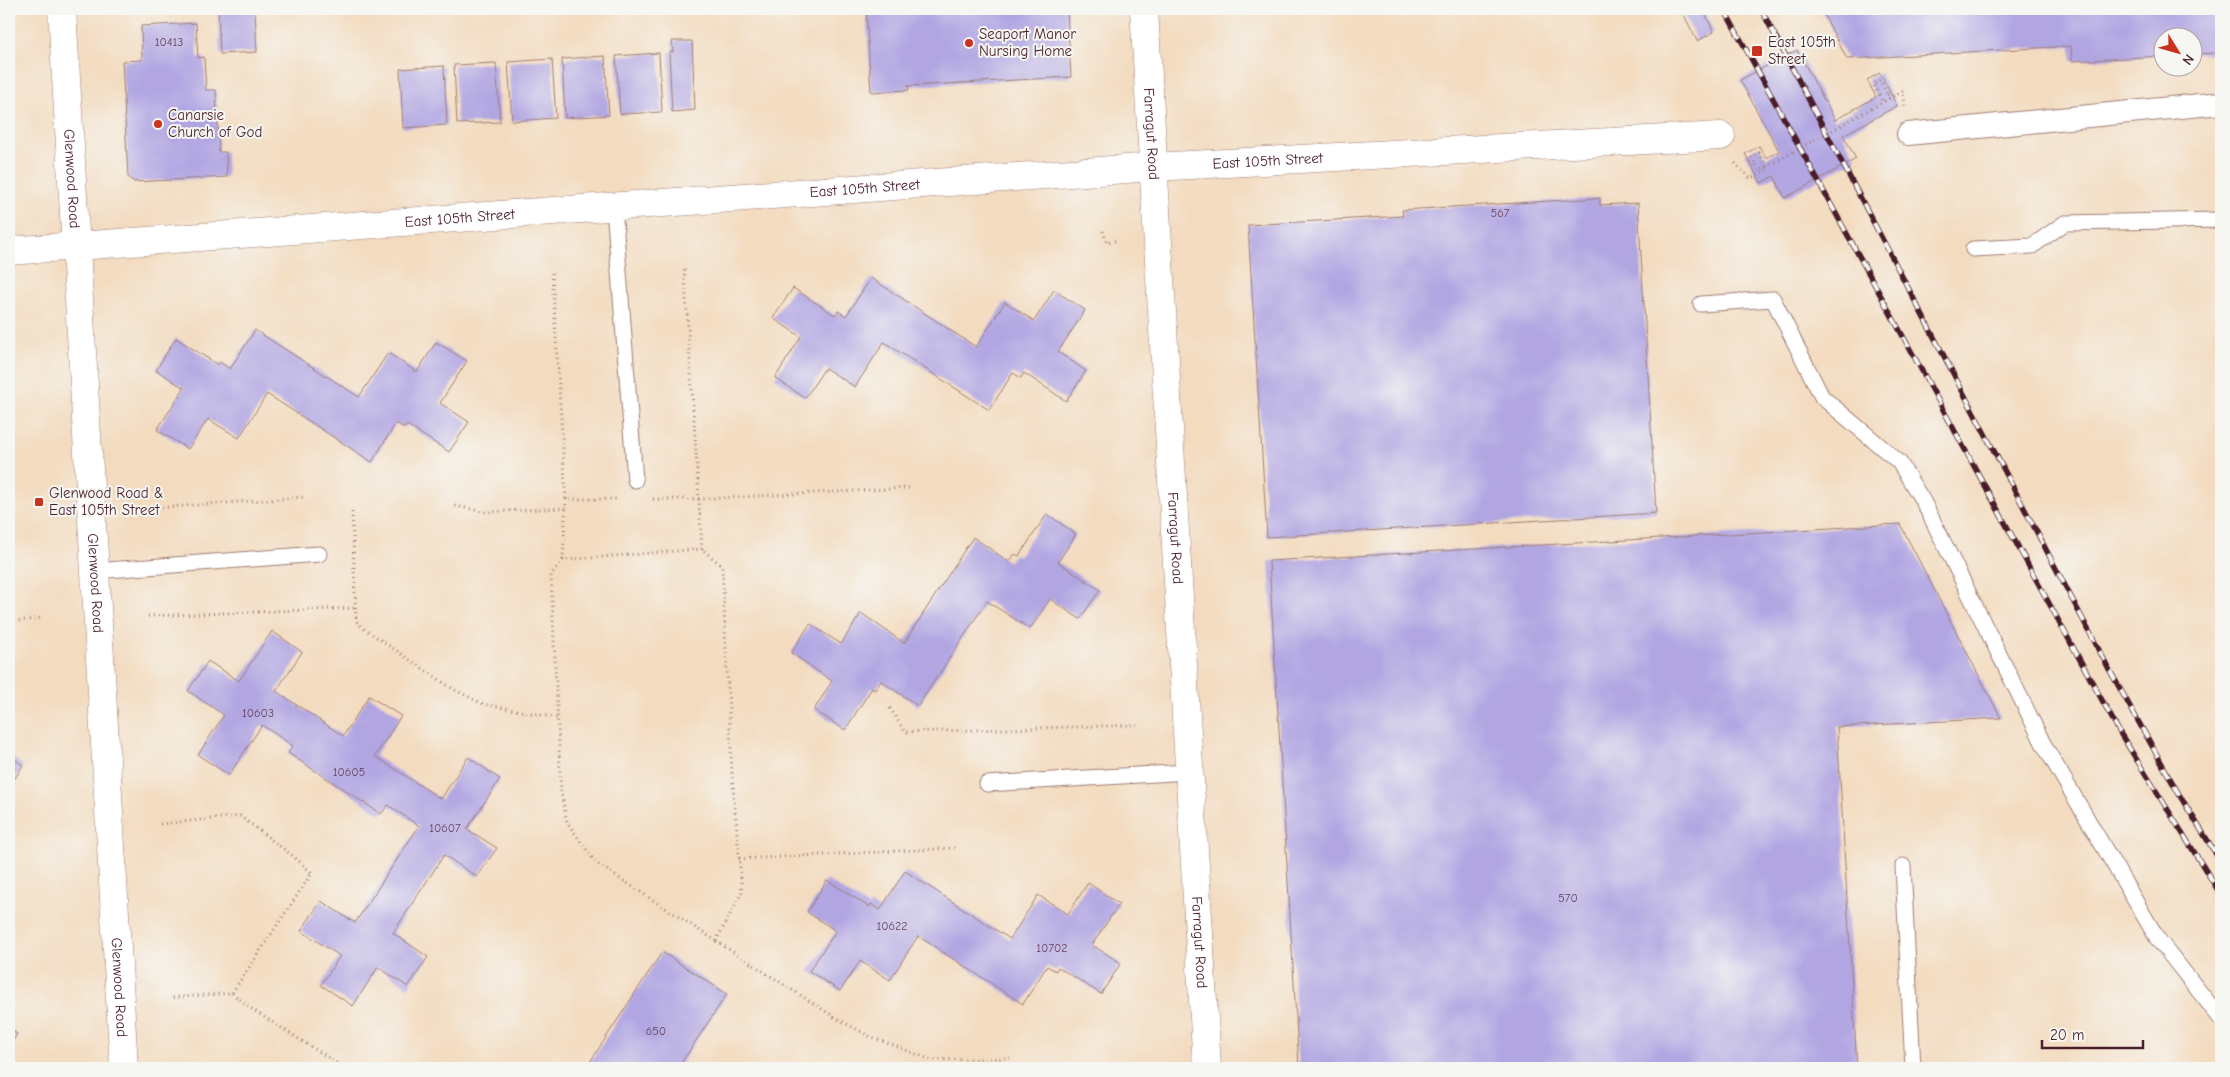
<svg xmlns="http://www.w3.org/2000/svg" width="2230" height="1077" viewBox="0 0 2230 1077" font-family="'Comic Neue',sans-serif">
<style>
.building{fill:#b1a6e2}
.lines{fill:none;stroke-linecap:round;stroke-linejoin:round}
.service-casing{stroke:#9e7d75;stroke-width:17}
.pedestrian-casing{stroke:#9e7d75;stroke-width:24}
.minor-casing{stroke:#9e7d75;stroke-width:29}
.path{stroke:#9e7d75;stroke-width:3;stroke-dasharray:1 4;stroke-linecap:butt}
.service{stroke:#fff;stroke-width:15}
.pedestrian{stroke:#fff;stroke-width:22}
.minor{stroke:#fff;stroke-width:28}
.rail-casing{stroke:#4a1f2b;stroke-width:5.5}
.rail{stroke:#f6f6f2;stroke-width:4;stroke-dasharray:11;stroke-linecap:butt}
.path-bridge{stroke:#9e7d75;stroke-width:3;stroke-dasharray:1 4;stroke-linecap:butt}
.poi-dot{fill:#c8321e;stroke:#f6f6f2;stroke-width:2}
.labels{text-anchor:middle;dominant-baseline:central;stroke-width:4;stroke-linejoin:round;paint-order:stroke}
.number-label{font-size:12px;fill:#644159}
.poi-label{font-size:15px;fill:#4a1f2b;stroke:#f6f6f2;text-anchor:start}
.street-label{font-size:15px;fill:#4a1f2b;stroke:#f6f6f2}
</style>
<rect width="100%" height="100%" fill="#f6f6f2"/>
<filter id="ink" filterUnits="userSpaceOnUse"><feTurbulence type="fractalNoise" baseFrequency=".02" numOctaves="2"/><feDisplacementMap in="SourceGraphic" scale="10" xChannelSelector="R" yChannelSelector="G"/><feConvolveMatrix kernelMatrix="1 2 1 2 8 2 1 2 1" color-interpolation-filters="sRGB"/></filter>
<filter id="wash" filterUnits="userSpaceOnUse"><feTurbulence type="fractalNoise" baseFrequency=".0096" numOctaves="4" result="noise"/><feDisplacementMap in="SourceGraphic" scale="20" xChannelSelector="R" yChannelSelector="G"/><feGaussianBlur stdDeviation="1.12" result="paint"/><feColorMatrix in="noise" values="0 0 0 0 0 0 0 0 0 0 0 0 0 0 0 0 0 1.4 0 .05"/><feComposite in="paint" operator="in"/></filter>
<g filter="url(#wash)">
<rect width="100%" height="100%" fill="#f3dbbf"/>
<g id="blocks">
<!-- building -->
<g class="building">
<path d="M218 9H255L257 52 220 54Z"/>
<path d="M866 9H1067L1071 77 908 86 909 90 871 92Z"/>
<path d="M1681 9H1703L1714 32 1697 41Z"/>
<path d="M1821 9H2221V53L2192 54V38H2162V56L2072 61 2071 46 1847 59Z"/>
<path d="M196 23 198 58 204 57 206 90H216L219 152H226L227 177 134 182 128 177 122 61 142 60 141 26Z"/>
<path d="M672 41H692L695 110 672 112 669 52H673Z"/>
<path d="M1797 50 1835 120 1876 97 1867 80 1880 73 1897 106 1843 135 1856 159 1785 198 1774 176 1761 183 1745 154 1759 146 1766 158 1779 151 1740 80Z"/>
<path d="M659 53 662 112 620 114 616 56Z"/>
<path d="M605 56 609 115 565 118 562 59Z"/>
<path d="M552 59 556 118 512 121 508 62Z"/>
<path d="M496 63 500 122 457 124 454 65Z"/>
<path d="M444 66 447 125 403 128 400 69Z"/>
<path d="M1600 198V205L1638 203 1656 513 1267 537 1248 225 1403 216 1402 210Z"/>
<path d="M871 278 976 347 1005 302 1034 321 1054 290 1085 310 1058 352 1086 371 1066 401 1024 373 1021 378 1013 373 989 410 884 342 855 387 825 368 805 398 775 378 801 337 773 318 793 288 835 315 838 311 846 316Z"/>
<path d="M255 330 359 397 388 353 417 372 436 342 467 361 440 403 469 422 449 452 407 425 404 428 396 423 372 462 267 394 239 438 208 419 188 449 157 430 184 388 156 370 176 338 218 365 220 362 230 369Z"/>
<path d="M1047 514 1076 534 1058 562 1100 590 1080 619 1050 599 1030 629 987 601 918 706 881 681 875 690 872 688 845 730 814 710 832 681 791 653 810 624 841 644 861 613 904 643 973 537 1009 562 1015 554 1019 556Z"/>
<path d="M1900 524 2001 718 1837 727 1857 1068H1299L1269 561Z"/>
<path d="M272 631 302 652 276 691 343 736 369 696 401 716 375 756 441 799 468 757 500 779 467 829 497 848 477 877 444 855 393 933 428 957 408 987 378 967 353 1006 321 985 340 956 301 931 321 901 355 923 419 826 388 805 381 814 288 753 293 746 262 725 229 775 198 755 224 715 188 691 208 661 239 681Z"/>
<path d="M9 756 23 765 9 788Z"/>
<path d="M905 871 1010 939 1038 895 1068 914 1088 883 1119 904 1092 945 1121 963 1101 994 1058 967 1056 971 1047 966 1023 1004 918 936 890 980 860 961 840 991 809 971 836 931 807 912 827 880 869 907 871 904 880 910Z"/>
<path d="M662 952 727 994 678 1068H586Z"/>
<path d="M9 1029 17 1034 9 1047Z"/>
</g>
</g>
</g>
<g filter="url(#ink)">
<use href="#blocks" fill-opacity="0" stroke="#9e7d75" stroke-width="1"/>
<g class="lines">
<defs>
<g id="service">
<path d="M614 207 635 480"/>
<path d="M1973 249 2032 246 2065 223 2221 220"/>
<path d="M1701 304 1773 299 1822 397 1899 462 1924 503 2044 745 2157 938 2221 1019"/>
<path d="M95 571 319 554"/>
<path d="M987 784 1189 772"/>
<path d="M1903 866 1913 1068"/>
</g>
<path id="pedestrian" d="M1908 134 2221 103"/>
<g id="minor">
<path id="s1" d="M62 9 124 1068"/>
<path id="s2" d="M1144 9 1207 1068"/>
<path id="s3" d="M9 251 1153 167 1721 136"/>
</g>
</defs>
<!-- service casing -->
<use href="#service" class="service-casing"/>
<!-- pedestrian casing -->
<use href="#pedestrian" class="pedestrian-casing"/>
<!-- minor casing -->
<use href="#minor" class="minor-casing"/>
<!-- path -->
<g class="path">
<path d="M1887 93 1880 80 1873 84 1883 102 1903 91 1905 106"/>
<path d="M1735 163 1751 179 1768 169 1759 153 1751 157 1756 165"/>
<path d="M1103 231 1107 243 1119 240"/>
<path d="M552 273 566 499H619"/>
<path d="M566 499 563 560 702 549 699 499 909 488"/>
<path d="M653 499H699L684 266"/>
<path d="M455 506 487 512 566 508"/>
<path d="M142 509 305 497"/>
<path d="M352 512 356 621 363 628 453 689 483 704 557 718"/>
<path d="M563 560 551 575 561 792 567 822 596 863 716 941 742 892 732 773 722 566 702 549"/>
<path d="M148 616 355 608"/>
<path d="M9 622 41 618"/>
<path d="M890 708 905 732 1137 725"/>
<path d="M160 824 240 816 293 856 312 873 232 993 169 998"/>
<path d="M739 859 956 848"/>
<path d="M716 941 836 1018 871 1037 932 1060 1010 1058"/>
<path d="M232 993 253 1010 345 1068"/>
</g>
<!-- service -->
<use href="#service" class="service"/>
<!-- pedestrian -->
<use href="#pedestrian" class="pedestrian"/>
<!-- minor -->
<use href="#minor" class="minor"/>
<defs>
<g id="rail">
<path d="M1724 9 2120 733 2221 895"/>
<path d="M1761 9 2109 669 2180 796 2221 862"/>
</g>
</defs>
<!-- rail casing -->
<use href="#rail" class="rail-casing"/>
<!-- rail -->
<use href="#rail" class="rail"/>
<!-- path-bridge -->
<path class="path-bridge" d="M1756 165 1759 171 1890 98 1887 93"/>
</g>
</g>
<!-- markers -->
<g class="poi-dot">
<circle cx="969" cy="43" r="5"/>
<rect x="1751" y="45" width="12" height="12" rx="2.5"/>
<circle cx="158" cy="124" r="5"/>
<rect x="34" y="497" width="10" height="10" rx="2.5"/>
</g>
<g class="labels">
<!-- number labels -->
<g class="number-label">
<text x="169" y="42">10413</text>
<text x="1500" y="213">567</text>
<text x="258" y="713">10603</text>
<text x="349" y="772">10605</text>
<text x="445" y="828">10607</text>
<text x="1568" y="898">570</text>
<text x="892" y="926">10622</text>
<text x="1052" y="948">10702</text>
<text x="656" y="1031">650</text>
</g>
<!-- poi labels -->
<g class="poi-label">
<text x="979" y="34">Seaport Manor<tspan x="979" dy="17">Nursing Home</tspan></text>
<text x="1768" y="42">East 105th<tspan x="1768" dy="17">Street</tspan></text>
<text x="168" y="115">Canarsie<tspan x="168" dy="17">Church of God</tspan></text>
<text x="49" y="493">Glenwood Road &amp;<tspan x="49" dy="17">East 105th Street</tspan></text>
</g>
<!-- street labels -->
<g class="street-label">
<text stroke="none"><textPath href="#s2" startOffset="125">Farragut Road</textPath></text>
<text stroke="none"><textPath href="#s3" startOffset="1262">East 105th Street</textPath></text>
<text stroke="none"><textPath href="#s1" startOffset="170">Glenwood Road</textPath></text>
<text stroke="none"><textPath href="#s3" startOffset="858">East 105th Street</textPath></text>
<text stroke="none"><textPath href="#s3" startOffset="452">East 105th Street</textPath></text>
<text stroke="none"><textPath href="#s2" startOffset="530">Farragut Road</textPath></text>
<text stroke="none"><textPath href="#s1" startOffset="575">Glenwood Road</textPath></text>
<text stroke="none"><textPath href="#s2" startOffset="935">Farragut Road</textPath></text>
<text stroke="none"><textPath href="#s1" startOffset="980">Glenwood Road</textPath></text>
</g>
</g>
<!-- margin -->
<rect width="2230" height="1077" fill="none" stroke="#f6f6f2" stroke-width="30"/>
<!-- north arrow -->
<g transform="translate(2178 52) rotate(127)"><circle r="24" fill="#f6f6f2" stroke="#b1a0a2"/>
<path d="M0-4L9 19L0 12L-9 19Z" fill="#c8321e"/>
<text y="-8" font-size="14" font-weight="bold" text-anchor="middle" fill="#4a1f2b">N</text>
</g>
<!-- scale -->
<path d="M2042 1040v8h101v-8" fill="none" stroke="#4a1f2b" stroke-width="2.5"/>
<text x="2050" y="1040" font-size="15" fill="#4a1f2b" stroke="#f6f6f2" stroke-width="4" paint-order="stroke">20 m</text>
</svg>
